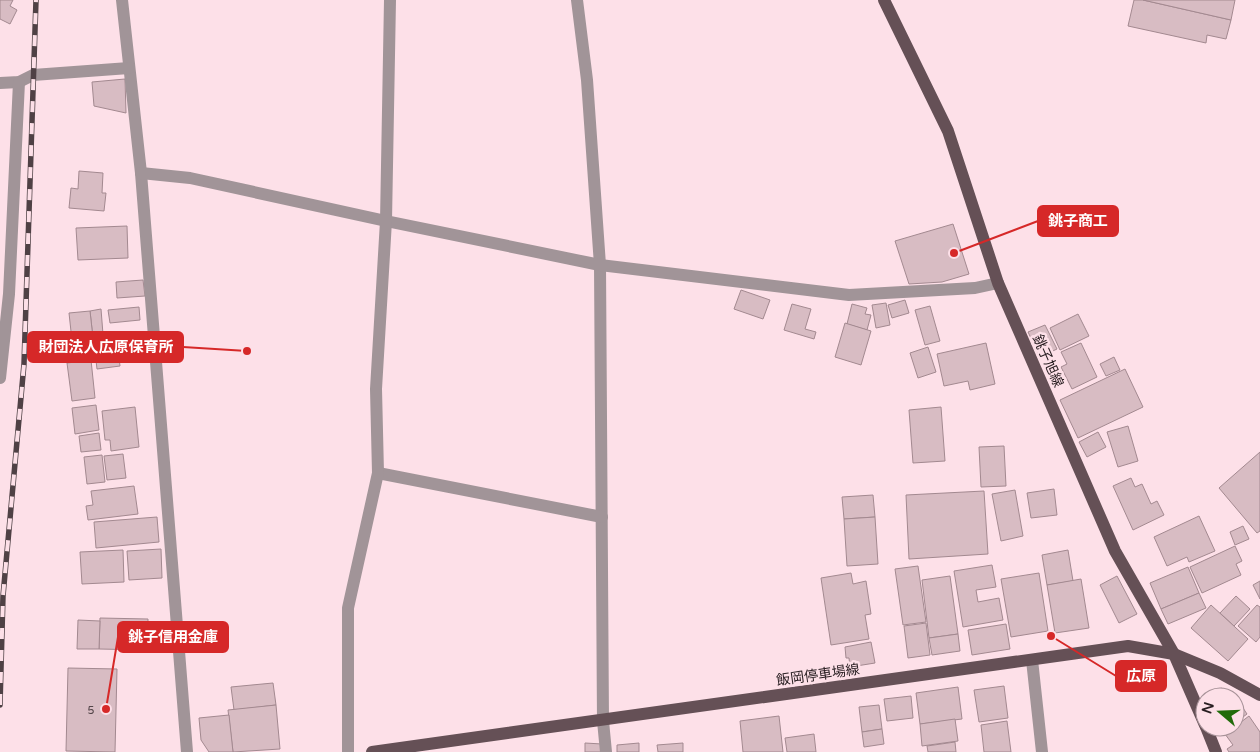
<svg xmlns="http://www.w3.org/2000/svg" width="1260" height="752" viewBox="0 0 1260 752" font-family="'Varela Round','Noto Sans JP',sans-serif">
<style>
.building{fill:#d8bcc3;stroke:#a38990}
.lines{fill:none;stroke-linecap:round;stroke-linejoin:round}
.minor{stroke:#a19498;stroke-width:12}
.major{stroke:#655056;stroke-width:12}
.rail-casing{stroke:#4f4145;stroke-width:5.5}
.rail{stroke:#fde0e8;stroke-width:4;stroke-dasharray:11;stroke-linecap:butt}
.labels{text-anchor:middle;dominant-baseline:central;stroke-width:5;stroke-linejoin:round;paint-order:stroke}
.number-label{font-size:11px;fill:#534549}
.street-label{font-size:14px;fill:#271d20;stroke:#fde0e8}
.leader{fill:none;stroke:#d62828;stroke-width:2}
.callout-dot{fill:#d62828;stroke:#fde0e8;stroke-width:2}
.callout{fill:#d62828;stroke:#d62828;stroke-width:2}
.callout-label{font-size:15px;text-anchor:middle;font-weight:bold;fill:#fff}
</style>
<rect width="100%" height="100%" fill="#fde0e8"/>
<!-- building -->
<g class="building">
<path d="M0 0H13L10 6 17 10 10 24 0 19Z"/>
<path d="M1134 0H1143L1231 20 1226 39 1207 35 1206 43 1128 26Z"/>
<path d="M1143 0H1235L1231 20Z"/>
<path d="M125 79 126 113 94 106 92 82Z"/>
<path d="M79 171 103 173 102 193H106L104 211 69 208 71 188 78 189Z"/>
<path d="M953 224 969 274 942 282 909 284 895 241Z"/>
<path d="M127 226 128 258 78 260 76 228Z"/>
<path d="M143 280 145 296 117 298 116 282Z"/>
<path d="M741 290 770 300 763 319 734 309Z"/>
<path d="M905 300 909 313 892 318 888 305Z"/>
<path d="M886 303 890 325 876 328 872 305Z"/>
<path d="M792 304 811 309 805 329 816 332 814 339 784 330Z"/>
<path d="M852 304 867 308 865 314 871 315 867 330 847 324Z"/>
<path d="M930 306 940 341 925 345 915 310Z"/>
<path d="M139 307 140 320 110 323 108 310Z"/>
<path d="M101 309 104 347H94L90 311Z"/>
<path d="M90 311 94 347 73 350 69 313Z"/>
<path d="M1078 314 1089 336 1060 350 1050 328Z"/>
<path d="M845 323 871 331 861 365 835 357Z"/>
<path d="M1045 325 1057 349 1040 357 1028 332Z"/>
<path d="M986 343 995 384 970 390 968 381 944 386 937 354Z"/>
<path d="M1081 343 1097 377 1072 389 1061 367 1067 364 1061 352Z"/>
<path d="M928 347 936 372 918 378 910 353Z"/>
<path d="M118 349 120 366 97 369 95 352Z"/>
<path d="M1114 357 1120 370 1106 376 1100 364Z"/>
<path d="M91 360 95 398 72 401 67 363Z"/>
<path d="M1125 369 1143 407 1078 438 1060 400Z"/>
<path d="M96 405 99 430 75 434 72 408Z"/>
<path d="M135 407 139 447 111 451 110 440H105L102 411Z"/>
<path d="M941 407 945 461 913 463 909 410Z"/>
<path d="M1128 426 1138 461 1118 467 1107 432Z"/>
<path d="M1098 432 1106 447 1087 457 1079 442Z"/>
<path d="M99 433 101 450 81 452 79 436Z"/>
<path d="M1004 446 1006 486 981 487 979 447Z"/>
<path d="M1260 452V531L1257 533 1219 488Z"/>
<path d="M123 454 126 478 107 480 104 456Z"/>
<path d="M102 455 105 482 87 484 84 457Z"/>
<path d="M1131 478 1135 487 1142 484 1151 504 1157 501 1164 515 1133 530 1113 486Z"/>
<path d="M134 486 138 514 88 520 86 506 93 505 91 491Z"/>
<path d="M1054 489 1057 515 1031 518 1027 493Z"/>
<path d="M1015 490 1023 536 1001 541 992 494Z"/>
<path d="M984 491 988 554 909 559 906 495Z"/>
<path d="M873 495 875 517 844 519 842 497Z"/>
<path d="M1199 516 1215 551 1189 562 1187 557 1167 566 1154 537Z"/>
<path d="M157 517 159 542 96 548 94 522Z"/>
<path d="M875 517 878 564 847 566 844 519Z"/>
<path d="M1243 526 1249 539 1235 545 1230 532Z"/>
<path d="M1235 546 1242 561 1236 564 1241 575 1202 593 1190 567Z"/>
<path d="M161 549 162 578 129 580 127 551Z"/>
<path d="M123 550 124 582 82 584 80 552Z"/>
<path d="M1068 550 1073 581 1047 585 1042 555Z"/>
<path d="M992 565 996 587 976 590 978 602 999 598 1003 620 963 627 954 571Z"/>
<path d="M918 566 926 622 903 625 895 569Z"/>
<path d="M1188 567 1199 593 1161 609 1150 583Z"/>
<path d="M851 573 853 584 866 581 871 614 865 615 869 639 831 645 821 578Z"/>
<path d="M1039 573 1048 631 1011 637 1001 579Z"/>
<path d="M950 576 958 634 929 638 922 580Z"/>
<path d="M1117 576 1137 614 1119 623 1100 585Z"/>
<path d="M1081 579 1089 628 1055 633 1047 585Z"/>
<path d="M1260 581V599L1253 585Z"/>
<path d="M1199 593 1206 608 1168 624 1161 609Z"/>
<path d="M1236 596 1250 609 1234 626 1220 613Z"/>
<path d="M1211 605 1248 639 1228 661 1191 628Z"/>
<path d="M1257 605 1260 607V637L1256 642 1238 626Z"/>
<path d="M100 618 148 619V625H159V640H147V650L99 649Z"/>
<path d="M78 620 100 621 99 649H77Z"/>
<path d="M926 623 930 655 908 658 904 626Z"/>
<path d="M1006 624 1010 649 972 655 968 630Z"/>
<path d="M958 634 960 651 932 655 929 638Z"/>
<path d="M871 642 875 663 850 667 849 658H846L845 647Z"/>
<path d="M68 668 117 669 115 752 66 751Z"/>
<path d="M273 683 276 705 234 710 231 687Z"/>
<path d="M1004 686 1008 718 979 722 974 690Z"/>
<path d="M958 687 962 719 920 724 916 693Z"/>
<path d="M1221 688 1230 692 1234 697H1209Z"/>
<path d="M911 696 913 718 887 721 884 699Z"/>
<path d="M1239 702 1247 714 1235 723V705Z"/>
<path d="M276 705 280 749 233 752 228 710Z"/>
<path d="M879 705 882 729 862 732 859 707Z"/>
<path d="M229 715 233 752H209L201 740 199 718Z"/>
<path d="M779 716 783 752H743L740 721Z"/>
<path d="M1249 716 1260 732V752H1229L1227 749 1233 745 1225 734Z"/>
<path d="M955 719 958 741 922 746 920 724Z"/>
<path d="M1007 721 1011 752H984L981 725Z"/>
<path d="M882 729 884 744 864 747 862 732Z"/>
<path d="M814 734 816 752H787L785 738Z"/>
<path d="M955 742 956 752H928L927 746Z"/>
<path d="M585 743 602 744 601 752H585Z"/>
<path d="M639 743V752H617V745Z"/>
<path d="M683 743V752H658L657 745Z"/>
</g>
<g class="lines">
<!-- minor -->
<g class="minor">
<path d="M122 0 141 173 187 752"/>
<path d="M577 0 587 80 600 265 603 721 606 752"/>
<path d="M0 83 19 82 33 75 129 68"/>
<path d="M141 173 190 178 386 221 600 265 849 295 975 288 998 283"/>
<path d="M0 378 9 294 19 82"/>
<path d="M378 473 602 517"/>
<path d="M1032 660 1042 752"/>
<path d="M348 752V608L378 473 376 389 386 221 390 0"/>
</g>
<!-- major -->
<g class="major">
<path d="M884 0 948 131 998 283 1115 551 1174 654 1205 725"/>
<path d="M1206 727 1216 752"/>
<path d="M372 752 1128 646 1174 654 1220 673 1260 695"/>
</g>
<defs>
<path id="rail" d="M0 705 3 596 24 364 36 0"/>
</defs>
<!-- rail casing -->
<use href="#rail" class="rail-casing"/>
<!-- rail -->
<use href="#rail" class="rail"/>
</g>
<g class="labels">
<!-- number labels -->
<g class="number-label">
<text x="91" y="710">5</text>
</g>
<!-- street labels -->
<g class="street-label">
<text transform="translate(1048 361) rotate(66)">銚子旭線</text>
<text transform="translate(818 675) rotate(-8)">飯岡停車場線</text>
</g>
</g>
<!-- callouts -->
<path class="leader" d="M954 253L1038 221M247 351L183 347M106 709L118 637M1051 636L1116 676"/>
<g class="callout-dot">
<circle cx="954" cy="253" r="5"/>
<circle cx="247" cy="351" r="5"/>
<circle cx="106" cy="709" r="5"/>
<circle cx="1051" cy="636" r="5"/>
</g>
<g class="callout">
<rect x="1038" y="206" width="80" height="30" rx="5"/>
<rect x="28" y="332" width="155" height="30" rx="5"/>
<rect x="118" y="622" width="110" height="30" rx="5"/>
<rect x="1116" y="661" width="50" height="30" rx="5"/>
</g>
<g class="callout-label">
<text x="1078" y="226">銚子商工</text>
<text x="106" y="352">財団法人広原保育所</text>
<text x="173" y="642">銚子信用金庫</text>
<text x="1141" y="681">広原</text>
</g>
<!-- north arrow -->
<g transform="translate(1220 712) rotate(289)"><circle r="24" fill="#fde0e8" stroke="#a79298"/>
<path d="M0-4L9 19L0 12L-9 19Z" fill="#216b0a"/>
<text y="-8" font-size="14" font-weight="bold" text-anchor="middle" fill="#271d20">N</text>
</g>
</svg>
